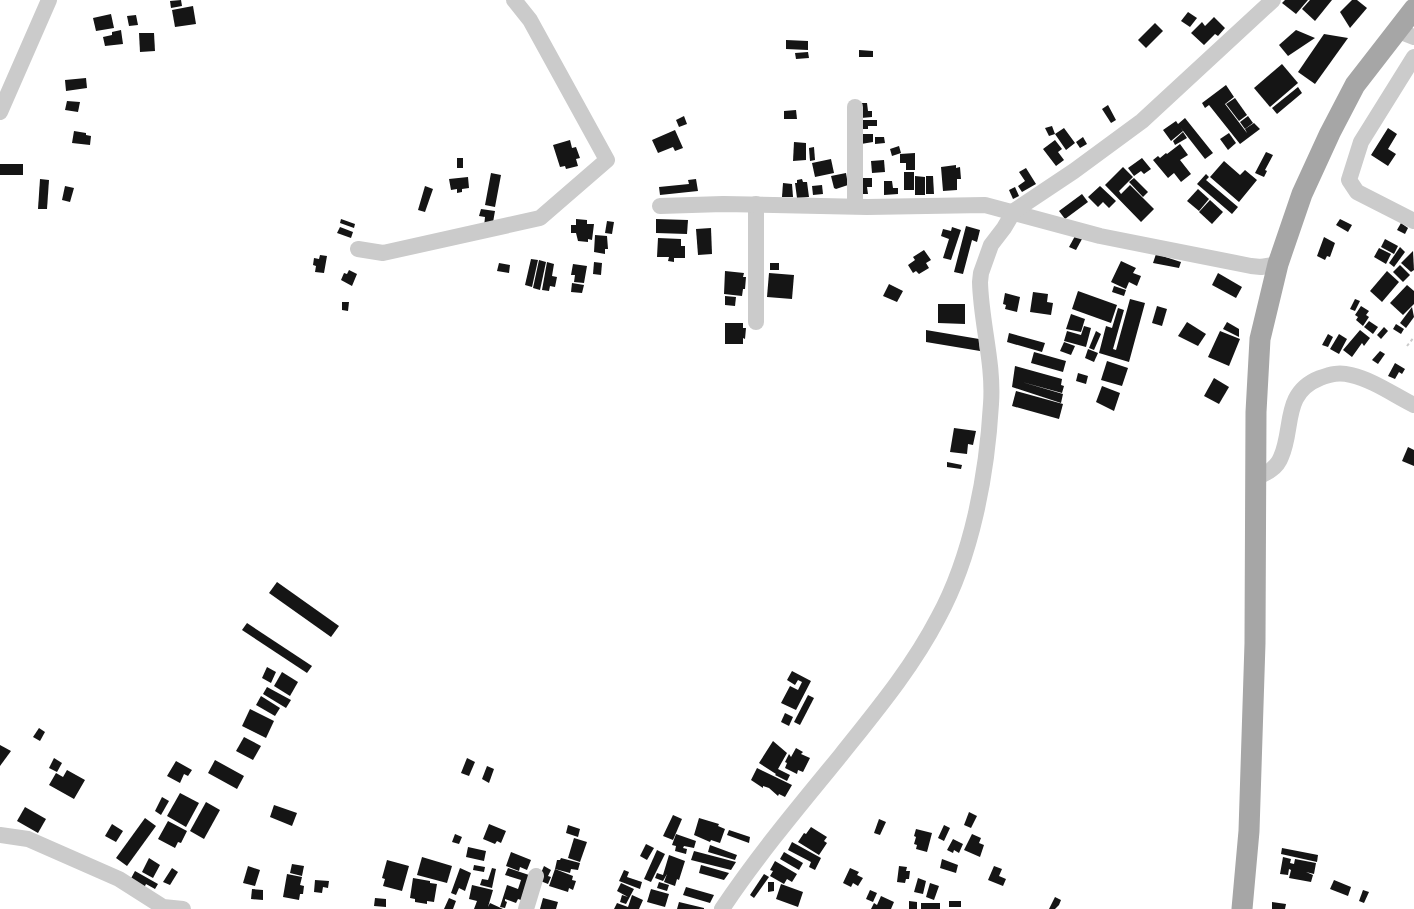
<svg xmlns="http://www.w3.org/2000/svg" width="1414" height="909" viewBox="0 0 1414 909" font-family="'Roboto Condensed',sans-serif">
<style>
.building{fill:#151515}
.lines{fill:none;stroke-linecap:round;stroke-linejoin:round}
.path{stroke:#cbcbcb;stroke-width:2;stroke-dasharray:3 3;stroke-linecap:butt}
.minor{stroke:#cbcbcb;stroke-width:16}
.major{stroke:#a6a6a6;stroke-width:21}
</style>
<rect width="100%" height="100%" fill="#fff"/>
<!-- building -->
<g class="building">
<path d="M181 0 182 6 171 8 170 1Z"/>
<path d="M1285 0H1308L1296 14 1282 3Z"/>
<path d="M1310 0H1332L1315 21 1302 9Z"/>
<path d="M1352 0H1357L1367 8 1350 28 1340 12Z"/>
<path d="M193 6 196 24 175 27 172 10Z"/>
<path d="M1188 12 1197 18 1190 27 1181 21Z"/>
<path d="M111 14 114 28 96 31 93 18Z"/>
<path d="M136 15 138 25 129 26 127 16Z"/>
<path d="M1214 17 1225 28 1218 36 1215 34 1204 45 1191 33 1202 22 1205 26Z"/>
<path d="M1155 23 1163 31 1146 48 1138 40Z"/>
<path d="M121 30 123 44 105 46 103 37 112 35V32Z"/>
<path d="M1296 30 1315 38 1288 56 1279 45Z"/>
<path d="M139 33H154L155 51 140 52Z"/>
<path d="M1324 34 1348 38 1315 84 1298 72Z"/>
<path d="M786 40 808 41V50L786 49Z"/>
<path d="M859 50 873 51V57H859Z"/>
<path d="M808 52 809 58 796 59 795 53Z"/>
<path d="M1282 64 1298 83 1270 107 1254 88Z"/>
<path d="M86 78 87 88 66 91 65 80Z"/>
<path d="M1226 85 1234 97 1225 104 1247 133 1245 129 1254 123 1260 129 1240 144 1209 105 1205 108 1202 103Z"/>
<path d="M1298 87 1302 93 1277 114 1272 108Z"/>
<path d="M1235 98 1247 115 1239 121 1226 104Z"/>
<path d="M67 101 80 102 78 112 65 110Z"/>
<path d="M860 103H867L868 111H872V117L861 118Z"/>
<path d="M1108 105 1116 120 1111 123 1102 109Z"/>
<path d="M796 110 797 119H784V111Z"/>
<path d="M684 116 687 124 679 127 676 120Z"/>
<path d="M1248 116 1253 123 1245 129 1240 122Z"/>
<path d="M1185 118 1213 153 1205 159 1180 127 1183 131 1171 141 1163 130 1176 121 1178 124Z"/>
<path d="M859 120H877V126H868V129H859Z"/>
<path d="M1052 126 1055 134 1064 128 1075 143 1066 150 1055 134 1049 136 1045 128Z"/>
<path d="M1388 128 1397 134 1388 149 1396 154 1388 166 1371 155Z"/>
<path d="M675 130 683 148 675 151 673 147 658 153 652 140Z"/>
<path d="M74 131 86 133V135L91 136 90 145 72 143Z"/>
<path d="M1183 132 1187 138 1175 145 1173 141Z"/>
<path d="M1229 133 1236 143 1228 150 1220 139Z"/>
<path d="M861 134H873V142L861 144Z"/>
<path d="M875 137H884L885 143 875 144Z"/>
<path d="M1083 137 1087 144 1080 148 1076 142Z"/>
<path d="M570 140 572 148 576 147 580 158 576 159 578 166 566 169 565 166 560 167 553 145Z"/>
<path d="M1055 140 1062 149 1058 152 1064 160 1056 166 1043 149Z"/>
<path d="M794 142 806 143V160L793 161Z"/>
<path d="M1180 144 1188 155 1180 160 1191 174 1181 182 1174 173 1168 178 1153 160 1158 156 1160 158 1166 153 1167 154Z"/>
<path d="M899 146 901 153 892 156 890 149Z"/>
<path d="M814 147 815 160 810 161 809 148Z"/>
<path d="M1266 152 1273 155 1265 170 1267 171 1264 177 1255 173Z"/>
<path d="M915 153V170H906V163H900V154Z"/>
<rect x="457" y="158" width="6" height="10"/>
<path d="M1142 158 1151 169 1144 174 1141 171 1134 176 1128 168Z"/>
<path d="M831 159 834 173 815 177 812 163Z"/>
<path d="M884 160 885 172 872 173 871 161Z"/>
<path d="M1224 161 1240 175 1245 170 1257 180 1239 202 1210 177Z"/>
<rect x="0" y="164" width="23" height="11"/>
<path d="M956 165V168L960 167 961 179H957V190L943 191 941 167Z"/>
<path d="M1123 167 1133 177 1119 191 1121 194 1130 185 1154 209 1141 222 1105 185Z"/>
<path d="M1026 168 1036 184 1022 192 1018 186 1025 181 1019 172Z"/>
<rect x="904" y="172" width="10" height="18"/>
<path d="M491 173 501 175 495 207 485 205Z"/>
<path d="M846 173 848 185 836 189 834 188 831 176Z"/>
<path d="M1206 174 1209 177 1206 180 1238 207 1232 214 1197 184Z"/>
<path d="M915 176 925 177V195H915Z"/>
<path d="M926 176H933L934 194H926Z"/>
<path d="M468 177 469 188 462 189V192L457 193V189L451 190 449 179Z"/>
<path d="M858 178H872V187H867L868 194H858Z"/>
<path d="M1134 178 1148 192 1143 197 1129 182Z"/>
<path d="M40 179 49 180 47 209H38Z"/>
<path d="M696 179 698 191 660 195 659 187 689 184 688 180Z"/>
<path d="M802 179 803 182H807L809 197 797 198 795 183H797V180Z"/>
<path d="M884 181H892L893 188H898V194L884 195Z"/>
<path d="M783 183 792 184 793 197H782Z"/>
<path d="M822 185 823 194 813 195 812 186Z"/>
<path d="M65 186 74 188 70 202 62 200Z"/>
<path d="M425 186 433 189 425 212 418 210Z"/>
<path d="M1100 186 1116 201 1109 208 1103 202 1098 207 1088 197Z"/>
<path d="M1015 187 1019 196 1013 199 1009 190Z"/>
<path d="M1198 189 1209 199 1199 211 1187 201Z"/>
<path d="M1082 194 1088 202 1065 219 1059 211Z"/>
<path d="M1210 200 1223 212 1212 224 1199 212Z"/>
<path d="M481 209 495 211 492 228 484 227 485 217 479 216Z"/>
<path d="M341 219 355 224 354 228 340 223Z"/>
<path d="M576 219 587 220V224H594L592 240 588 239V242L578 241 576 233H571V225H576Z"/>
<path d="M656 219 688 220 687 234 656 233Z"/>
<path d="M1340 219 1352 225 1348 232 1336 225Z"/>
<path d="M607 221 614 222 612 234 605 233Z"/>
<path d="M1401 223 1408 228 1405 234 1397 230Z"/>
<path d="M966 226 980 230 977 242 972 240 963 274 954 272Z"/>
<path d="M340 227 353 232 351 238 337 233Z"/>
<path d="M952 227 961 230 951 260 943 258 949 239 941 236 943 229 951 231Z"/>
<path d="M711 228 712 254 698 255 696 229Z"/>
<path d="M595 235 607 236 608 249H605V254L594 252Z"/>
<path d="M1075 236 1082 239 1076 250 1069 247Z"/>
<path d="M1324 237 1335 243 1330 257 1327 256 1325 260 1317 256Z"/>
<path d="M658 238 681 239V246H685V258H674V262L668 261 669 257H657Z"/>
<path d="M1385 239 1398 246 1394 254 1381 247Z"/>
<path d="M1400 247 1405 252 1394 267 1389 263Z"/>
<path d="M1379 248 1391 254 1386 264 1374 257Z"/>
<path d="M924 250 931 260 926 263 929 268 919 274 916 271 913 273 908 265 915 260 913 257Z"/>
<path d="M1413 251 1414 270 1411 272 1401 263Z"/>
<path d="M1156 254 1181 262 1179 268 1153 263Z"/>
<path d="M320 255 327 256 324 273 315 272 316 266 313 265 314 258 319 259Z"/>
<path d="M531 259 538 260 532 287 525 285Z"/>
<path d="M539 260 546 262 540 290 533 288Z"/>
<path d="M1121 261 1136 268 1133 273 1141 276 1137 286 1129 282 1126 289 1111 282Z"/>
<path d="M547 262 554 264 552 276 557 277 555 287 550 286 549 291 542 290Z"/>
<path d="M594 262 602 263 601 275 593 274Z"/>
<path d="M499 263 510 265 509 273 497 271Z"/>
<rect x="770" y="263" width="9" height="7"/>
<path d="M573 264 587 266 584 283 574 282 575 275H571Z"/>
<path d="M1400 265 1410 275 1403 282 1393 272Z"/>
<path d="M349 270 357 274 352 286 341 280 344 273 347 274Z"/>
<path d="M725 271 744 273 743 277H746L745 289H743L742 296 724 294Z"/>
<path d="M1387 271 1399 282 1382 302 1370 291Z"/>
<path d="M769 273 794 275 792 299 767 297Z"/>
<path d="M1218 273 1242 287 1236 298 1212 285Z"/>
<path d="M572 283 584 285 582 293 571 292Z"/>
<path d="M889 284 903 291 897 302 883 296Z"/>
<path d="M1407 285 1414 291V304L1403 315 1390 303Z"/>
<path d="M1114 286 1126 290 1124 296 1112 292Z"/>
<path d="M1078 291 1117 305 1111 323 1072 309Z"/>
<path d="M1033 292 1048 294 1047 302 1053 303 1051 315 1030 312Z"/>
<path d="M1005 293 1020 297 1017 312 1005 309 1006 305 1003 304Z"/>
<path d="M725 296 736 297 735 306 725 305Z"/>
<path d="M1130 299 1145 303 1129 362 1099 353 1106 326 1112 328 1118 308 1124 310 1113 349 1116 350Z"/>
<path d="M1355 299 1360 301 1355 311 1350 309Z"/>
<path d="M342 302H349L348 311 342 310Z"/>
<path d="M938 304H965V324L938 323Z"/>
<path d="M1157 306 1167 309 1162 326 1152 323Z"/>
<path d="M1361 306 1369 311 1366 315 1369 317 1363 326 1356 320 1358 317 1355 315Z"/>
<path d="M1412 307 1414 317 1406 328 1400 323Z"/>
<path d="M1071 314 1085 319 1081 332 1066 329Z"/>
<path d="M1369 321 1378 327 1373 334 1364 327Z"/>
<path d="M1187 322 1206 334 1198 346 1178 336Z"/>
<path d="M1227 322 1239 329V337L1223 329Z"/>
<path d="M725 323H743V328H746L745 339 743 338V344H725Z"/>
<path d="M1396 324 1404 329 1401 334 1393 329Z"/>
<path d="M1084 326 1091 328 1086 347 1064 341 1067 331 1081 335Z"/>
<path d="M1384 327 1388 331 1381 339 1377 335Z"/>
<path d="M926 330 979 339 980 351 926 342Z"/>
<path d="M1360 330 1370 338 1364 346 1362 343 1352 357 1343 350Z"/>
<path d="M1096 331 1101 334 1094 350 1089 348Z"/>
<path d="M1220 331 1240 339 1229 366 1208 357Z"/>
<path d="M1009 333 1045 343 1042 352 1007 342Z"/>
<path d="M1328 334 1333 337 1328 347 1322 345Z"/>
<path d="M1339 334 1347 339 1339 354 1330 349Z"/>
<path d="M1064 342 1075 346 1071 355 1060 351Z"/>
<path d="M1088 349 1098 353 1094 362 1085 358Z"/>
<path d="M1380 351 1385 354 1378 364 1372 360Z"/>
<path d="M1034 352 1066 361 1063 372 1031 363Z"/>
<path d="M1107 361 1128 368 1122 386 1101 380Z"/>
<path d="M1395 363 1405 369 1402 374 1399 372 1395 379 1388 376Z"/>
<path d="M1015 366 1062 379 1061 385 1064 386 1062 393 1022 382 1063 394 1061 403 1012 387Z"/>
<path d="M1078 373 1088 376 1086 384 1076 381Z"/>
<path d="M1214 378 1229 387 1219 404 1204 396Z"/>
<path d="M1102 386 1120 393 1114 411 1096 402Z"/>
<path d="M1016 391 1063 404 1059 419 1012 406Z"/>
<path d="M954 428 976 431 973 445 968 444 967 454 950 452Z"/>
<path d="M1408 447 1414 450V466L1402 461Z"/>
<path d="M947 462 962 465 961 469 947 467Z"/>
<path d="M277 582 339 626 331 637 269 593Z"/>
<path d="M247 623 312 666 307 673 242 630Z"/>
<path d="M267 667 276 672 271 683 262 678Z"/>
<path d="M792 671 811 681 796 710 781 703 790 686 798 690 802 682 798 680 795 685 787 680Z"/>
<path d="M282 672 298 682 290 696 274 686Z"/>
<path d="M267 687 291 700 286 708 263 694Z"/>
<path d="M808 695 814 698 800 725 794 722Z"/>
<path d="M261 696 280 708 275 716 256 705Z"/>
<path d="M250 709 274 721 266 738 242 726Z"/>
<path d="M785 713 793 717 789 726 781 722Z"/>
<path d="M39 728 45 732 40 741 33 737Z"/>
<path d="M244 737 261 746 253 760 236 751Z"/>
<path d="M773 741 787 753 778 769 790 775 787 781 775 775 776 774 759 763Z"/>
<path d="M0 745 11 751 0 766Z"/>
<path d="M796 748 803 752 801 754 810 758 803 772 798 770 797 774 785 768 787 763 785 762 789 754 791 757Z"/>
<path d="M54 758 62 763 57 772 49 768Z"/>
<path d="M467 758 475 762 469 776 461 773Z"/>
<path d="M215 760 244 776 237 789 208 773Z"/>
<path d="M176 761 192 770 188 776 184 774 180 783 167 776Z"/>
<path d="M487 766 494 769 489 783 482 779Z"/>
<path d="M757 768 792 785 785 797 779 794 778 796 769 788 763 786V788L751 780Z"/>
<path d="M67 770 85 780 74 799 49 785 56 773 63 777Z"/>
<path d="M180 793 199 803 186 827 167 816Z"/>
<path d="M162 797 169 801 161 815 155 811Z"/>
<path d="M206 802 220 810 204 839 190 831Z"/>
<path d="M274 805 297 813 292 826 270 817Z"/>
<path d="M25 807 46 819 38 833 17 821Z"/>
<path d="M969 812 977 816 971 828 964 825Z"/>
<path d="M673 815 682 819 673 840 663 836Z"/>
<path d="M145 818 156 826 127 866 116 858Z"/>
<path d="M699 818 719 824 718 826 725 829 720 843 711 840 710 842 694 835Z"/>
<path d="M879 819 886 822 880 835 874 833Z"/>
<path d="M168 821 187 831 181 843 178 842 175 848 158 839Z"/>
<path d="M112 824 123 831 116 842 105 836Z"/>
<path d="M489 824 506 831 501 843 497 841 495 844 483 839Z"/>
<path d="M568 825 580 829 578 837 566 833Z"/>
<path d="M944 825 950 828 944 841 938 838Z"/>
<path d="M811 827 827 837 824 841 827 843 819 855 798 842 804 833 806 834Z"/>
<path d="M916 829 932 833 927 852 916 849 917 845 914 844 916 837 914 836Z"/>
<path d="M729 830 750 837 749 843 727 835Z"/>
<path d="M455 834 462 837 459 844 452 842Z"/>
<path d="M676 834 696 841 694 848 684 846 683 848 687 849 686 854 675 851 676 846 672 845Z"/>
<path d="M972 834 981 838 979 843 984 845 980 857 964 850Z"/>
<path d="M574 838 587 842 580 862 568 858Z"/>
<path d="M953 839 963 844 959 853 954 850 953 853 947 850Z"/>
<path d="M792 842 821 858 815 870 809 867 811 862 788 850Z"/>
<path d="M646 844 654 848 647 860 640 856Z"/>
<path d="M710 845 737 855 735 860 708 852Z"/>
<path d="M468 847 486 851 484 861 466 857Z"/>
<path d="M1282 848 1318 855 1317 862 1281 854Z"/>
<path d="M657 850 665 854 651 882 644 879Z"/>
<path d="M694 851 736 862 731 870 691 860Z"/>
<path d="M511 852 531 860 527 870 520 867 519 871 506 866Z"/>
<path d="M784 852 803 863 799 870 780 859Z"/>
<path d="M669 855 685 861 679 880 677 879 675 886 664 882 667 874 663 881 655 878 657 873 663 875Z"/>
<path d="M422 857 452 866 447 883 417 875Z"/>
<path d="M1283 857 1291 859 1290 863 1294 864 1295 859 1316 863 1314 874 1306 872 1313 875 1311 882 1289 878 1291 870 1289 869 1288 875 1280 874Z"/>
<path d="M149 858 160 865 153 878 142 872Z"/>
<path d="M561 858 580 863 578 870 571 869 570 873 555 869 557 860H560Z"/>
<path d="M942 859 958 865 956 873 940 868Z"/>
<path d="M387 860 409 866 402 891 383 886 385 879 382 878Z"/>
<path d="M775 861 797 874 792 882 787 879 784 884 770 876 773 871 770 870Z"/>
<path d="M292 864 304 866 302 876 290 873Z"/>
<path d="M474 865 485 867 484 872 473 870Z"/>
<path d="M701 865 729 873 724 880 699 873Z"/>
<path d="M248 866 260 870 255 886 243 883Z"/>
<path d="M544 866 551 870 548 876 551 877 548 884 538 880Z"/>
<path d="M899 866 907 867 906 871H910L909 879H906L905 883 897 882Z"/>
<path d="M994 866 1002 869 999 876 1006 879 1003 886 988 880Z"/>
<path d="M172 868 178 872 170 885 163 882Z"/>
<path d="M460 868 471 873 465 891 459 888 456 895 451 893Z"/>
<path d="M492 868 496 869 492 888 480 885 482 879 488 880Z"/>
<path d="M508 868 532 876 524 901 518 899 516 903 505 899V901L507 902 505 908 500 907 507 885 518 889 521 880 505 875Z"/>
<path d="M850 868 859 872 857 875 863 878 858 886 853 883 851 887 843 883Z"/>
<path d="M555 869 573 876 572 880 576 881 573 890 569 888 568 892 549 886Z"/>
<path d="M624 870 629 872 627 877 642 882 640 889 619 881Z"/>
<path d="M135 871 158 884 155 889 146 884 143 890 129 882Z"/>
<path d="M287 874 302 877 300 885 304 886 303 894H300L299 900 283 897Z"/>
<path d="M764 874 769 877 754 898 750 895Z"/>
<path d="M413 878 430 881V883L437 884 434 902 427 901V904L415 902V899L410 898Z"/>
<path d="M918 878 926 881 923 894 914 892Z"/>
<path d="M315 880 329 881 328 888 323 887 322 893 314 892Z"/>
<path d="M1334 880 1351 887 1348 896 1330 889Z"/>
<path d="M659 882 669 885 667 891 657 888Z"/>
<path d="M768 882H774V891L768 892Z"/>
<path d="M621 883 634 889 626 904 620 902 622 895 628 897 617 891Z"/>
<path d="M930 883 939 886 934 900 926 897Z"/>
<path d="M781 884 803 892 798 907 776 899Z"/>
<path d="M472 885 493 890 488 907 490 903 503 909H474L477 901 469 899Z"/>
<path d="M686 887 714 895 710 903 683 895Z"/>
<path d="M252 889 263 890V900L251 899Z"/>
<path d="M651 889 669 894 665 907 647 902Z"/>
<path d="M870 890 877 893 873 902 866 899Z"/>
<path d="M1363 890 1369 892 1364 903 1359 901Z"/>
<path d="M632 895 643 900 639 909H614L617 903 628 907Z"/>
<path d="M881 896 894 902 891 909H871L874 903 877 905Z"/>
<path d="M1055 897 1061 900 1059 905 1055 909H1049Z"/>
<path d="M375 898 386 899V907L374 906Z"/>
<path d="M449 898 456 901 453 909H444Z"/>
<path d="M543 898 558 902 556 909H540Z"/>
<path d="M909 901 917 902V909H909Z"/>
<rect x="949" y="901" width="12" height="6"/>
<path d="M679 902 704 908V909H677Z"/>
<path d="M1272 902 1286 904 1285 909H1272Z"/>
<rect x="921" y="903" width="19" height="6"/>
</g>
<g class="lines">
<!-- path -->
<path class="path" d="M1407 346 1414 337"/>
<!-- minor -->
<g class="minor">
<path d="M1396 30 1414 37"/>
<path d="M1414 57 1361 142 1349 180 1357 192 1414 221"/>
<path d="M0 112 49 0"/>
<path d="M756 204V322"/>
<path d="M660 206 723 204 867 207 985 205 1100 236 1251 266 1261 267 1278 264"/>
<path d="M855 206V107"/>
<path d="M358 249 383 253 540 218 607 160 530 20 514 0"/>
<path d="M1257 477C1267 473 1277 468 1281 457 1294 428 1282 393 1320 378 1331 374 1339 372 1351 375 1373 380 1394 395 1414 405"/>
<path d="M0 835 28 839 119 879 163 907 183 909"/>
<path d="M526 909 536 876"/>
<path d="M722 909C758 855 800 805 841 755 876 711 912 668 938 618 972 556 987 474 991 404 994 363 981 323 980 282L981 273 991 245 1004 228 1014 211 1074 171 1142 121 1273 0"/>
</g>
<!-- major -->
<path class="major" d="M1242 909 1249 831 1255 643 1256 412 1260 339 1278 264 1302 194 1330 133 1355 85 1414 9"/>
</g>
</svg>
